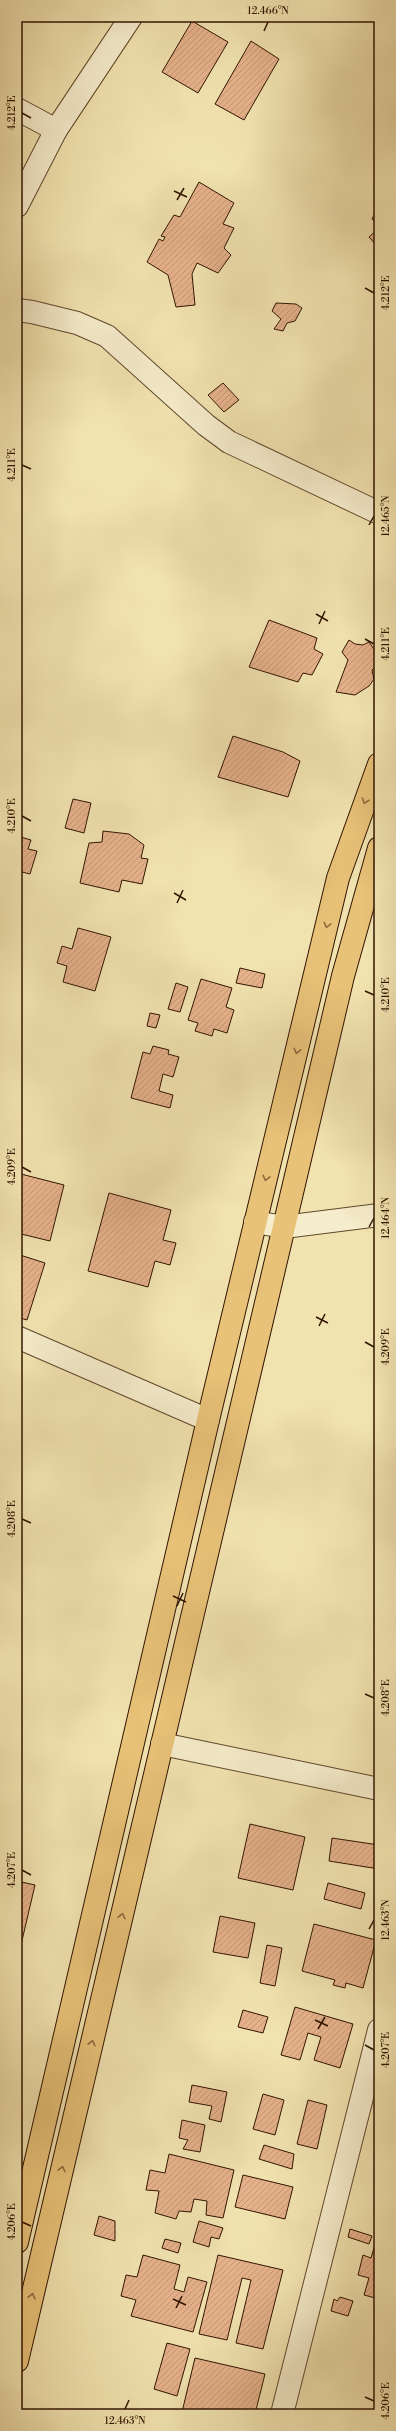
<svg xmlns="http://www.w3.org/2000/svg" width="396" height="2431" viewBox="0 0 396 2431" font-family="'Libre Bodoni',serif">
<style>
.building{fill:url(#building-hatch);stroke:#311400}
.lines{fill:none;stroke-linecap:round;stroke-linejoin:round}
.minor-casing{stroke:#61482c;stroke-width:24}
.primary-casing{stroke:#311400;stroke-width:24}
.minor{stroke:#f6edcc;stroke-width:22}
.primary{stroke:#e8c278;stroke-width:22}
.oneway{stroke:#8c6b3c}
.ticks{fill:none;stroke:#311400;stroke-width:1.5}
.neatline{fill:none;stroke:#311400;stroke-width:1.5}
.ticks-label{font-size:10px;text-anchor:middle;fill:#311400}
</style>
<defs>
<pattern id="building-hatch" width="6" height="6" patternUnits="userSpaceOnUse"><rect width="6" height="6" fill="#e6b28b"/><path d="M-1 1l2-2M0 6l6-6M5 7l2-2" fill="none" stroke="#c69876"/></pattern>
</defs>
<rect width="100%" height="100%" fill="#f1e3b0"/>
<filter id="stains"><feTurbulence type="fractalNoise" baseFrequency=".005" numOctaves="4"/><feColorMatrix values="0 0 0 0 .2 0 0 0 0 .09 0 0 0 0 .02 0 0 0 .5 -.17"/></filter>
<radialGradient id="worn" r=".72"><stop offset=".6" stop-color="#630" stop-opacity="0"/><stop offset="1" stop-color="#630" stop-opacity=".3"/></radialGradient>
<!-- building -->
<g class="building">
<path d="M192 21 228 42 198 93 162 72Z"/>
<path d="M251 41 279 59 244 120 215 104Z"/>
<path d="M199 182 234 203 223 224 234 228 224 248 231 255 218 273 197 263 192 274 195 305 176 307 168 275 147 262 159 239 163 241 165 237 161 236 174 215 180 217Z"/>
<path d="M379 205V224L372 219Z"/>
<path d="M379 228V251L378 247 369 237Z"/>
<path d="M276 303 296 304 302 308 295 321 287 323 283 331 274 329 281 319 272 311Z"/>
<path d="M223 383 239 400 224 412 208 395Z"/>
<path d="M269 620 317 638 314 649 323 654 312 675 303 673 298 682 249 667Z"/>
<path d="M349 640 355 644 363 645 369 642 379 656V665L372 670 374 679 369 686 355 695 336 692 348 660 342 652Z"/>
<path d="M233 736 283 752 300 761 288 797 218 777Z"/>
<path d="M73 799 91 803 84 833 65 828Z"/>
<path d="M103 831 129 834 144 845 141 858 148 859 142 884 122 880 119 892 80 883 89 843 102 842Z"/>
<path d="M17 836 31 840 28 849 37 851 30 874 22 872 20 881 17 880Z"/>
<path d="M78 928 111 937 95 991 63 982 67 966 57 963 62 946 72 949Z"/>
<path d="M240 968 265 974 262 988 236 983Z"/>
<path d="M201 979 232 988 226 1007 234 1010 227 1033 214 1029 212 1036 195 1031 198 1023 188 1020Z"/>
<path d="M176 983 188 987 180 1012 168 1009Z"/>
<path d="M150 1013 160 1015 156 1028 147 1026Z"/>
<path d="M153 1046 169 1050 168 1054 179 1057 173 1077 163 1074 159 1091 173 1095 170 1108 131 1098 143 1052 150 1054Z"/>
<path d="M17 1173 64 1185 50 1241 17 1233Z"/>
<path d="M109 1193 171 1210 163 1240 176 1243 170 1265 155 1261 148 1287 88 1271Z"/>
<path d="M17 1254 45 1263 27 1320 17 1317Z"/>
<path d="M250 1824 305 1837 293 1890 238 1878Z"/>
<path d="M332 1838 379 1845V1869L329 1861Z"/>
<path d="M17 1881 35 1885 17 1962Z"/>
<path d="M328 1883 365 1893 361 1909 324 1899Z"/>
<path d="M220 1916 255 1923 248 1958 213 1952Z"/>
<path d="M314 1924 376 1940 363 1988 346 1983 345 1988 333 1985 335 1980 302 1971Z"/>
<path d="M267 1945 282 1948 275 1986 260 1983Z"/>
<path d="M295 2007 353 2024 340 2068 314 2060 321 2037 308 2033 300 2060 281 2055Z"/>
<path d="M243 2010 268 2017 263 2033 238 2027Z"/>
<path d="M192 2085 227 2092 221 2122 209 2119 212 2106 189 2102Z"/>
<path d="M263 2094 284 2100 275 2135 253 2129Z"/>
<path d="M308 2100 327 2105 317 2149 297 2144Z"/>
<path d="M182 2120 205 2125 200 2152 183 2149 188 2140 179 2138Z"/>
<path d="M264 2145 294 2154 292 2169 259 2159Z"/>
<path d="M169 2154 234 2170 223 2218 206 2215 207 2201 194 2199 191 2212 179 2211 176 2219 155 2213 159 2191 146 2190 150 2170 165 2173Z"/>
<path d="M243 2175 293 2187 285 2219 235 2207Z"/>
<path d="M99 2216 115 2221V2241L94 2235Z"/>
<path d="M199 2221 223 2228 219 2239 211 2237 209 2247 193 2242Z"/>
<path d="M350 2229 372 2236 369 2244 348 2237Z"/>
<path d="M165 2239 181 2243 178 2253 162 2248Z"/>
<path d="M376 2241H379V2299L364 2295 369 2278 358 2275 363 2255 371 2258Z"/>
<path d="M143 2255 180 2265 174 2289 184 2292 188 2277 207 2282 193 2332 131 2316 136 2300 121 2296 126 2275 137 2277Z"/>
<path d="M218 2255 283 2270 263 2349 236 2343 251 2280 242 2278 227 2340 199 2334Z"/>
<path d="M340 2297 353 2301 348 2316 331 2311 334 2299 337 2301Z"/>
<path d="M167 2343 190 2349 177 2396 154 2389Z"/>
<path d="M195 2358 265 2374 255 2414 182 2412Z"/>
</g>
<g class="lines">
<defs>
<g id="minor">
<path d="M17 109 56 130"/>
<path d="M17 206 56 130 131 17"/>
<path d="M17 310 32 312 77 323 107 336 206 425 229 442 379 513"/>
<path d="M255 1222 284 1227 379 1215"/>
<path d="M17 1337 208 1420"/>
<path d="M162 1744 379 1789"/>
<path d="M282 2414 379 2030"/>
</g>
<g id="primary">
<path d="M17 2242 208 1420 338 878 379 764"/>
<path d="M17 2361 343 976 379 848"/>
</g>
</defs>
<!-- minor casing -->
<use href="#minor" class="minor-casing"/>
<!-- primary casing -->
<use href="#primary" class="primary-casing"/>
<!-- minor -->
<use href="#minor" class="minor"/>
<!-- primary -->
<use href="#primary" class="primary"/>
</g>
<!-- one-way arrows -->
<defs><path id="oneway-chevron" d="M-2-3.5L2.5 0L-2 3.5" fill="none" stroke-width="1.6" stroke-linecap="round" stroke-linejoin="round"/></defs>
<g class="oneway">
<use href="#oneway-chevron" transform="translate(365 801) rotate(109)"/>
<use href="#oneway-chevron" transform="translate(327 925) rotate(104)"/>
<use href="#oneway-chevron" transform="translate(297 1051) rotate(104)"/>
<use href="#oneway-chevron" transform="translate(266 1178) rotate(104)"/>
<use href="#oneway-chevron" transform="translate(122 1916) rotate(-77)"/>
<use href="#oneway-chevron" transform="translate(92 2043) rotate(-77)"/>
<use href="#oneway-chevron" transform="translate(62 2169) rotate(-77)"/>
<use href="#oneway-chevron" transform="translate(32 2296) rotate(-77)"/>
</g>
<!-- ticks -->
<path class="ticks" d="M264 31 268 22M22 113 31 118M174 191 187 197M177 200 184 188M365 288 374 293M22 465 31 469M369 525 374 516M316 614 328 621M319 624 325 611M365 639 374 644M22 816 31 821M174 893 186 900M177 903 183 890M365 991 374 995M22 1167 31 1172M369 1227 374 1218M316 1317 328 1323M319 1326 325 1314M365 1342 374 1347M22 1519 31 1523M173 1596 186 1602M177 1606 183 1593M365 1694 374 1698M22 1870 31 1875M369 1929 374 1920M315 2020 328 2026M318 2029 325 2017M365 2045 374 2050M22 2222 31 2226M173 2299 186 2305M176 2308 182 2296M365 2397 374 2401M125 2409 129 2400"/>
<!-- margin -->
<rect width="396" height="2431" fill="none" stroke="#f1e3b0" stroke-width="44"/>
<rect x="22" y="22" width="352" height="2387" class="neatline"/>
<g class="ticks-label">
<text x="268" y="14">12.466°N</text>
<text transform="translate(11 113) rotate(-90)" y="4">4.212°E</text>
<text transform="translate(385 293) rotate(-90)" y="4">4.212°E</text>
<text transform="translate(11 465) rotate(-90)" y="4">4.211°E</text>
<text transform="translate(385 516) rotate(-90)" y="4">12.465°N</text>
<text transform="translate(385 644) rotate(-90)" y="4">4.211°E</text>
<text transform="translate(11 816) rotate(-90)" y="4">4.210°E</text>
<text transform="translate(385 995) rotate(-90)" y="4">4.210°E</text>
<text transform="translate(11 1167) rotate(-90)" y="4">4.209°E</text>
<text transform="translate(385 1218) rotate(-90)" y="4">12.464°N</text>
<text transform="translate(385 1347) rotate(-90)" y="4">4.209°E</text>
<text transform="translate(11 1519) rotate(-90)" y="4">4.208°E</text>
<text transform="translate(385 1698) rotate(-90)" y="4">4.208°E</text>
<text transform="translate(11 1870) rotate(-90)" y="4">4.207°E</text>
<text transform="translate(385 1920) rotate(-90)" y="4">12.463°N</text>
<text transform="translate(385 2050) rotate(-90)" y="4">4.207°E</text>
<text transform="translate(11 2222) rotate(-90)" y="4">4.206°E</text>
<text transform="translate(385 2401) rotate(-90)" y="4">4.206°E</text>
<text x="125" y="2424">12.463°N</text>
</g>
<rect width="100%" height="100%" filter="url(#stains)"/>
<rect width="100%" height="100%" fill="url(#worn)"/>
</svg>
